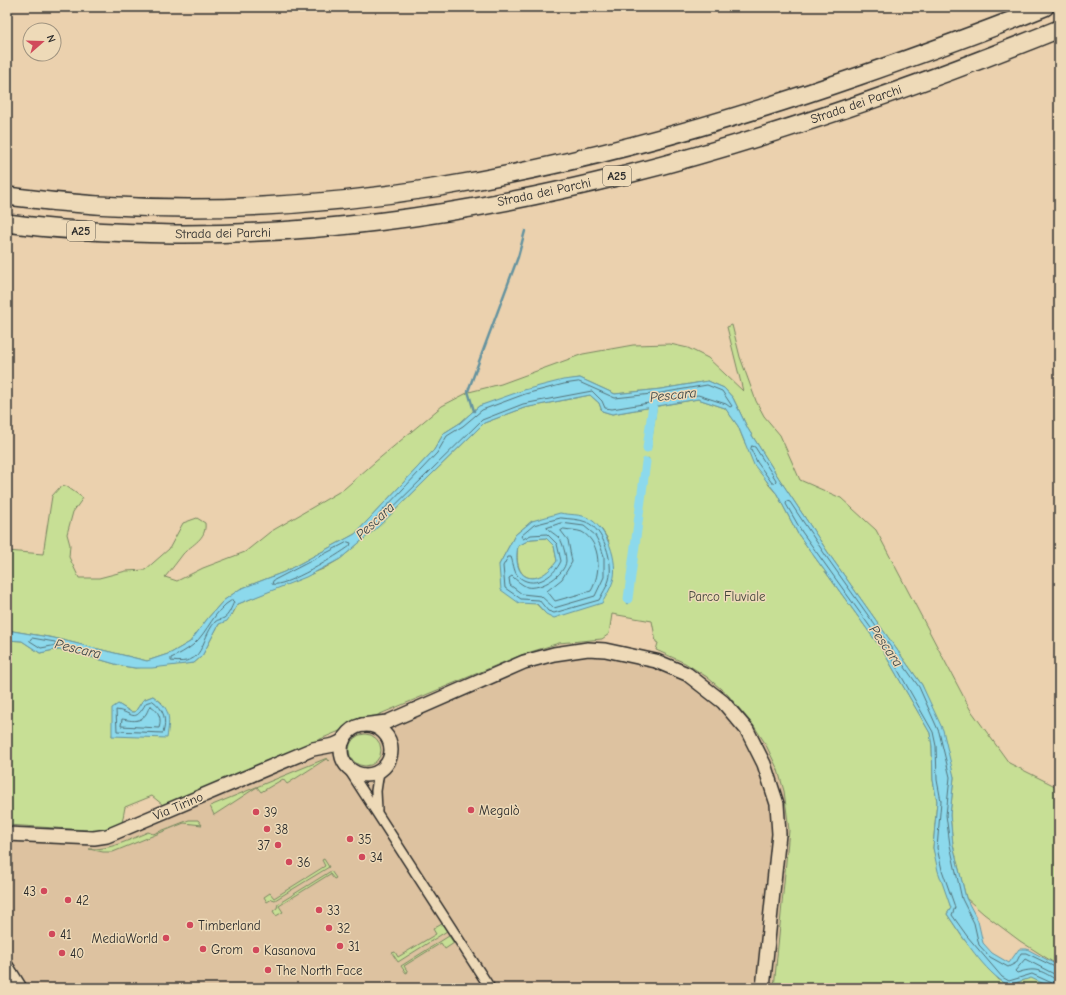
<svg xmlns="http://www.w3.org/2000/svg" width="1066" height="995" viewBox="0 0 1066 995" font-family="'Comic Neue',sans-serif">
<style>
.built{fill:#ddc2a0}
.green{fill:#c7df95;stroke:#798560;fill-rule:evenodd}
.water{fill:#8cd9ec;stroke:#65939f;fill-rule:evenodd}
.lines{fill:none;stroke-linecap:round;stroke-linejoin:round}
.shore{stroke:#527178;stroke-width:1}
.stream{stroke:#65939f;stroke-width:2.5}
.canal{stroke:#8cd9ec;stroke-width:9}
.street-casing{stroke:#2b2b2b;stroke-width:12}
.secondary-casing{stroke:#2b2b2b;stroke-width:16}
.highway-casing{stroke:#2b2b2b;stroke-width:20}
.street{stroke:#eedab8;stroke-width:9}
.secondary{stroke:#eedab8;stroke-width:13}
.highway{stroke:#eedab8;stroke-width:17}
.poi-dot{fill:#d1495b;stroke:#eedab8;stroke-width:1.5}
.labels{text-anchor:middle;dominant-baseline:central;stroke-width:3;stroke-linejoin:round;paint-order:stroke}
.shield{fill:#eedab8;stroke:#666055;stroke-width:1}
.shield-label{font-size:12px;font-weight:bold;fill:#2b2b2b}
.street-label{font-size:13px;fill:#2b2b2b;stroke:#eedab8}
.park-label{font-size:13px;fill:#42463b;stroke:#eedab8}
.poi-label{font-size:13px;fill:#2b2b2b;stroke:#eedab8;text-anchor:start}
.water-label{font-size:14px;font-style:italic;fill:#3a4548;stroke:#eedab8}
</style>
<rect width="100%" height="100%" fill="#ebd1ae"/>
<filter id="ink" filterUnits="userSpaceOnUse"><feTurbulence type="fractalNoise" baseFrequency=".025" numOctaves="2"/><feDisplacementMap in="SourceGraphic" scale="8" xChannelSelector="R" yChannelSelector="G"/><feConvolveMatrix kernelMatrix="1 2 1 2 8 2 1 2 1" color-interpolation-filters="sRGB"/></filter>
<g filter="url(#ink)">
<!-- built -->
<path class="built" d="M601 641 655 653 718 677 757 723 786 781 789 830 774 988H12L7 980V826L103 832 547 647Z"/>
<!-- green -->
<g class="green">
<path d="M732 325 740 357 756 401 764 416 780 435 800 480 841 498 876 530 970 709 1009 763 1059 788V966L1020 941 984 914 966 898 953 845 950 815 954 777 922 685 831 557 780 480 748 429 733 398 724 388 708 381 661 389 615 394 580 378 568 380 479 406 460 423 444 433 434 450 355 534 284 572 240 589 223 601 208 618 190 642 171 653 147 661 54 638 7 630V551L43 554 52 496 60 487 66 486 83 498 73 512 67 534 70 545 69 557 79 578H99L126 571 145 570 169 549 183 523 197 518 205 523C207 539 192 544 183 554 177 562 171 570 165 577L177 581 203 568 245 552 270 532 344 489 375 462 442 406 469 392 501 384 583 354 633 345 670 344 688 348 708 358 743 391 727 327Z"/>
<path d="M590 395 599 403 602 411 612 414 698 399 725 408 738 426 744 441 769 485 777 494 798 534 883 651 930 733 932 746 933 780 937 801 933 848 951 908 947 914 963 938 999 980 1017 983 1031 977 1053 988H774L789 830 784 791 778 770 765 743 754 726 728 695 707 677 685 663 656 650 658 643 656 642 652 621 612 614 609 634 602 639 559 643 521 655 163 805 152 796 125 807 122 823 103 831 7 825V640L22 641 40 653 54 650H67L122 666 135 668 194 663 202 656 219 624 232 615 238 604 323 569 340 559 378 527 484 423 524 408ZM588 518 602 530 609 541 546 614 499 565 515 535 532 521ZM153 696 162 703 112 736 118 704 131 712H135L143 700Z"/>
<path d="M546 538 554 546 557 561C537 589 512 581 518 546L531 539Z"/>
<circle cx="365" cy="750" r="16"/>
<path d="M327 758 329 761 326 759 287 784 283 779 261 792 257 787 214 815 210 806Z"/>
<path d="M189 820H198L202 825 184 823 113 852H103L89 849C110 850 129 840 148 832L153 834Z"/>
<path d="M324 859 329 867 275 900 272 899 267 902 264 897 270 893 274 898 325 866 322 860Z"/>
<path d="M331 871 336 878 334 879 330 874 279 906 283 912 276 916 273 911 277 908 278 904Z"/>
<path d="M442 924 447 931 398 962 392 953 395 952 398 957 436 934 433 929Z"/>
<path d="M449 936 454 943 445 949 441 943 404 966 408 972 406 973 401 966Z"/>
</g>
<!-- water -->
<g class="water">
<path d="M580 378 615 394 661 389 708 381 724 388 733 398 748 429 780 480 831 557 922 685 943 730 954 777 950 815 953 845 966 898 978 921 983 943 992 953 1009 963 1019 949H1027L1059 966V988H1053L1031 978 1008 985C985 973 962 936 947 914L951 908 938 871 933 848 937 801 933 780 932 746 930 733 883 651 798 534 777 494 754 465 738 426 725 408 698 399 612 414 602 411 599 403 590 395 524 408 484 423 378 527 340 559 306 577 238 604 227 621 219 624 202 656 194 663 152 668H135L122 666 67 650H54L40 653 22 641 7 640V630L54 638 147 661 171 653 190 642 208 618 223 601 240 589 284 572 355 534 434 450 444 433 460 423 479 406 524 390 563 380Z"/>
<path d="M560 513C569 515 581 514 588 518 607 527 619 562 613 581 611 588 606 596 602 603L554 618 546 614 537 604 519 603 501 590 499 565 515 535 532 521ZM546 538 554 546 557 561C537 589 511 581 518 546L531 539Z"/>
<path d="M153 696C171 709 170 717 167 738L112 736V708L118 704 131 712H135L143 700Z"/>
</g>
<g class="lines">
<!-- shore -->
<g class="shore">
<path d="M579 382 615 398 661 393 707 385 722 391 732 406 730 407 726 404 698 395 612 409 605 408 602 401 592 391 523 404 482 420 373 527 370 526V524L437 453 447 436 463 426 482 410 525 394 564 384Z"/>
<path d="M752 446 755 447 776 480 775 483H772L757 462 751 449Z"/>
<path d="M561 518C569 519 579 519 586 522 604 529 614 563 609 580 607 587 602 594 599 600L554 613 548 611 539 600 521 599 505 588 503 566 508 557H511C513 562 514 571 517 575 532 591 554 577 561 561L557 544 547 534 531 535 523 539 521 536 534 525Z"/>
<path d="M561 523 584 526 595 535 600 545 604 556V577L595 596 554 608 541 596 522 594 510 585 509 578 512 576C516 580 522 585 527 587 541 590 565 575 566 561 566 556 564 548 562 543 560 536 551 533 547 528Z"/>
<path d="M564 529C569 530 577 530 582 532 602 543 601 574 591 591L555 601 547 591 562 579 572 562 568 540 561 531Z"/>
<path d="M348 542 351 543 350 546C338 555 285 588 272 584L273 581Z"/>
<path d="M232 600 234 602C231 608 229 615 224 618 221 620 218 619 215 622 199 641 206 666 171 661V658C178 655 187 650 193 645 208 632 214 610 232 600Z"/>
<path d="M32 638 55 642 57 645 41 648 30 641Z"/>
<path d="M153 701C164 709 167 720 163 733L117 731 116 710C133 712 134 725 146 703Z"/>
<path d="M151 706C159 711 162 719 159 728L121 726 122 719C130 720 139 724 146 714 148 711 148 708 151 706Z"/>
<path d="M1054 988 1052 983 1032 974 1009 981 1002 977 967 936 952 915 955 907 942 870 937 848 941 801 937 780 936 746 933 732 886 649 802 532 786 504 787 501 790 502 828 559 919 687 939 732 950 777 946 815 950 845 962 899 974 923 979 945 990 957 1008 967 1016 963 1021 953H1026L1059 969"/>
<path d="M1059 988 1055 979C1040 970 1035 967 1017 973L1015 971 1025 959 1054 974 1059 975"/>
</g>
<!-- stream -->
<g class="stream">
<path d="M474 411 468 391 518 257 525 231"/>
<path d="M650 447 656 404"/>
<path d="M627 603 648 459"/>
</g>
<!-- canal -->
<g class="canal">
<path d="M647 448 654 397"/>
<path d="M628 599 646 462"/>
</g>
<defs>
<g id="street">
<path d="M346 765 490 988"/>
<path d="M377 810 376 791 379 771"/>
</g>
<g id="secondary">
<path d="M362 725 387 722 524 662 554 654 588 649 605 650 656 661 687 674 723 702 747 730 764 764 777 804 779 834 763 988"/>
<circle cx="366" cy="750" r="25"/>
<path d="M7 834 94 838 107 836 313 749 334 745 343 741"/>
<path d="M7 967 20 988"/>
</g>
<g id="highway">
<path d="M7 196C301 236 583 172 859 76 922 54 984 32 1045 7"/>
<path d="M7 223C62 231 119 233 175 234 480 236 779 142 1059 29"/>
</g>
</defs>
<!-- street casing -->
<use href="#street" class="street-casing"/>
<!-- secondary casing -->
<use href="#secondary" class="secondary-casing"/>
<!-- highway casing -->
<use href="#highway" class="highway-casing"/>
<!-- street -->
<use href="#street" class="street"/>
<!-- secondary -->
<use href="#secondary" class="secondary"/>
<!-- highway -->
<use href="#highway" class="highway"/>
</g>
</g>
<!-- markers -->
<g class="poi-dot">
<circle cx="471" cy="810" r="4"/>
<circle cx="256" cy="812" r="4"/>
<circle cx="267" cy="829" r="4"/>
<circle cx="350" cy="839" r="4"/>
<circle cx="278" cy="845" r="4"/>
<circle cx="362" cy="857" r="4"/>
<circle cx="289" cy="862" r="4"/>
<circle cx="44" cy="891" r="4"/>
<circle cx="68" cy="900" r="4"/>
<circle cx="319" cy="910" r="4"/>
<circle cx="190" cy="925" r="4"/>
<circle cx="329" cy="928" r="4"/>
<circle cx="52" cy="934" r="4"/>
<circle cx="166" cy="938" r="4"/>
<circle cx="340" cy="946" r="4"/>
<circle cx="203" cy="949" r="4"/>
<circle cx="256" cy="950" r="4"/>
<circle cx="62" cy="953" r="4"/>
<circle cx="268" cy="970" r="4"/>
</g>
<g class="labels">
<!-- shield labels -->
<g class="shield">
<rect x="603" y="166" width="28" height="20" rx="3"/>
<rect x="67" y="221" width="28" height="20" rx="3"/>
</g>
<g class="shield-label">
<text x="617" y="176">A25</text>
<text x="81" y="231">A25</text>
</g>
<!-- street labels -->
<g class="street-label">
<text transform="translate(856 104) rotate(-19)">Strada dei Parchi</text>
<text transform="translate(544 192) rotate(-12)">Strada dei Parchi</text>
<text transform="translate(223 233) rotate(-1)">Strada dei Parchi</text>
<text transform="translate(178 806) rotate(-23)">Via Tirino</text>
</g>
<!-- park labels -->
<g class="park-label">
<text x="727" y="596">Parco Fluviale</text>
</g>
<!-- poi labels -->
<g class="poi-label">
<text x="479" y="810">Megalò</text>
<text x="264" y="812">39</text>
<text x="275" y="829">38</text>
<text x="358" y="839">35</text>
<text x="270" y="845" text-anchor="end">37</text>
<text x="370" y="857">34</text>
<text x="297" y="862">36</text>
<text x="36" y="891" text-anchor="end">43</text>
<text x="76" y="900">42</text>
<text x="327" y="910">33</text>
<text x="198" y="925">Timberland</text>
<text x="337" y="928">32</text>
<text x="60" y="934">41</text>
<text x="158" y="938" text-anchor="end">MediaWorld</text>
<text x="348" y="946">31</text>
<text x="211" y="949">Grom</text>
<text x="264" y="950">Kasanova</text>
<text x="70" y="953">40</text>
<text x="276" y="970">The North Face</text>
</g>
<!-- water labels -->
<g class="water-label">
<text transform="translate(673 395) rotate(-6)">Pescara</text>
<text transform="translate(375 521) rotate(-43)">Pescara</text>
<text transform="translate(886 646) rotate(55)">Pescara</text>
<text transform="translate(78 649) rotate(13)">Pescara</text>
</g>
</g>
<!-- margin -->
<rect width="1066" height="995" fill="none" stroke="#eedab8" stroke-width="24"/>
<rect x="12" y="12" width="1042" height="971" fill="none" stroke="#2b2b2b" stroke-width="1.5" filter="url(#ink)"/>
<!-- north arrow -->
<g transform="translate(42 42) rotate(70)"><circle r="19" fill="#eedab8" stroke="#a09480"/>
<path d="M0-3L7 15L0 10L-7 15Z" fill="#d1495b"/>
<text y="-6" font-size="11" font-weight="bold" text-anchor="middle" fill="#2b2b2b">N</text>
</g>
</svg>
